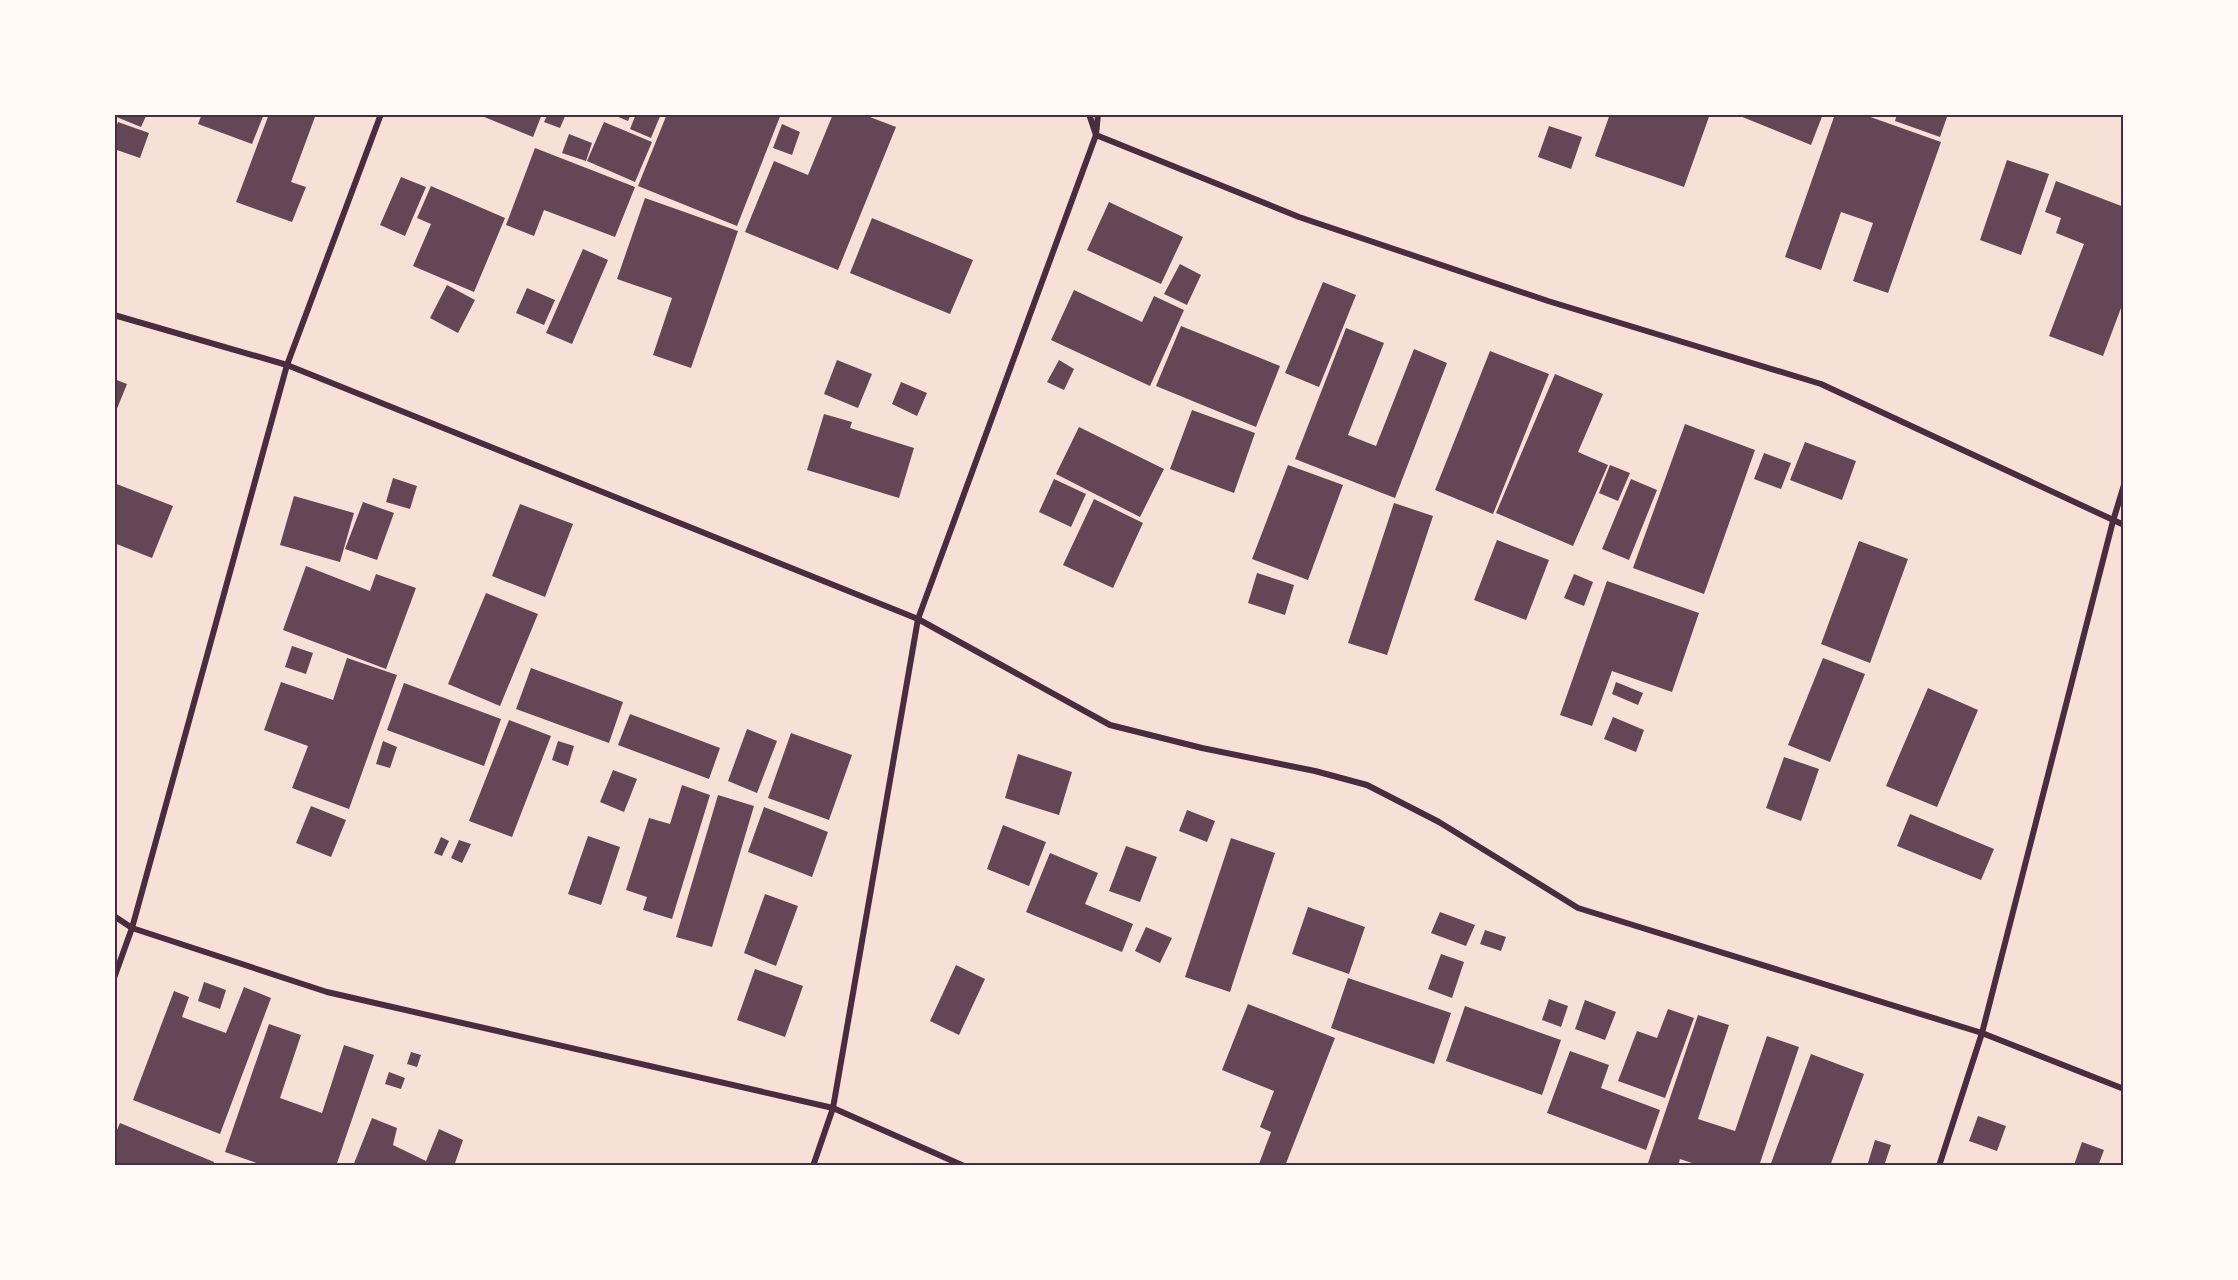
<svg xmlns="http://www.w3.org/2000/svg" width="2238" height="1280" viewBox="0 0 2238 1280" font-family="Inter,sans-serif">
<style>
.building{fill:#644757}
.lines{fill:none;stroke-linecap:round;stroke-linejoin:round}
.minor{stroke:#4a2c40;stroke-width:6}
.neatline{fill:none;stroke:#4a2c40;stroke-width:2}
</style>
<rect width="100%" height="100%" fill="#f7e1d7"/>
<!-- building -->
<g class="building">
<path d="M114 114H147L141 127 114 116Z"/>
<path d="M202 114H264L252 144 198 124Z"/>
<path d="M269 114H316L291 182 306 187 292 222 236 202Z"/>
<path d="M477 114H542L533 137Z"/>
<path d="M548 114H566L560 128 544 122Z"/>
<path d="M611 114H631L628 121Z"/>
<path d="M636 114H661L651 138 630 129Z"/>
<path d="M667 114H781L737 226 638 186Z"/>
<path d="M833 114H862L896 127 838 270 745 232 774 161 808 175Z"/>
<path d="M1610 114H1710L1684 187 1595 156Z"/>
<path d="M1735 114H1823L1811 145Z"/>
<path d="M1835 114H1862L1941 142 1888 293 1853 281 1873 223 1841 212 1821 270 1785 257Z"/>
<path d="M1897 114H1948L1940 137 1895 121Z"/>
<path d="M118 122 149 133 140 158 114 149V132Z"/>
<path d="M604 122 652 142 635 182 587 161Z"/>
<path d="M782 124 800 132 792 155 773 148Z"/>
<path d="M1549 126 1582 137 1571 169 1538 157Z"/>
<path d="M569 134 592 143 586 161 562 153Z"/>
<path d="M535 148 635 187 615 237 544 210 534 236 506 225Z"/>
<path d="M2007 160 2049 174 2021 255 1980 240Z"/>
<path d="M401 177 426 187 405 236 380 225Z"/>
<path d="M2056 181 2124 207V300L2103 356 2049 336 2084 244 2056 233 2061 218 2045 212Z"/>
<path d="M431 186 505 218 474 292 413 266 431 224 417 218Z"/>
<path d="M645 198 738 231 691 368 653 355 672 298 617 279Z"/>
<path d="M1109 202 1183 237 1161 284 1087 250Z"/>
<path d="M872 218 973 260 950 314 850 273Z"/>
<path d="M583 249 608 260 572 344 546 333Z"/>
<path d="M1180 264 1201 275 1187 305 1164 294Z"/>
<path d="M1323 282 1356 295 1319 387 1285 373Z"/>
<path d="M447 285 475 300 458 333 430 318Z"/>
<path d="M527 288 555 300 544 325 516 313Z"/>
<path d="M1074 290 1142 322 1154 296 1184 310 1150 386 1051 340Z"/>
<path d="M1181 326 1280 366 1256 427 1156 386Z"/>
<path d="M1346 328 1384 343 1348 435 1376 446 1414 349 1447 363 1395 498 1295 459Z"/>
<path d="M1490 351 1549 374 1493 514 1435 490Z"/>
<path d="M837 360 872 374 858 408 824 394Z"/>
<path d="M1059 360 1074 369 1064 390 1047 382Z"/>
<path d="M1555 374 1603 394 1578 452 1608 465 1573 546 1496 513Z"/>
<path d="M114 379 127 384 114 416Z"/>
<path d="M901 382 927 393 917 416 892 404Z"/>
<path d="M1192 410 1255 433 1234 493 1170 469Z"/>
<path d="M824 414 852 422 850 428 914 448 899 498 807 470Z"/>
<path d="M1685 424 1755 450 1704 594 1633 568Z"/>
<path d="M1079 427 1164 469 1140 517 1056 474Z"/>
<path d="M1805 442 1856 461 1842 500 1790 480Z"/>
<path d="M1764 453 1791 463 1781 489 1754 479Z"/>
<path d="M1288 465 1343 485 1308 580 1252 559Z"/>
<path d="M1610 465 1630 473 1618 501 1599 493Z"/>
<path d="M393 478 417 486 410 509 386 502Z"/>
<path d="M1054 479 1086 494 1071 527 1039 512Z"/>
<path d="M1631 479 1657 490 1629 560 1602 549Z"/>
<path d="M114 483 173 506 152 558 114 543Z"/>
<path d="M294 496 354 513 340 562 280 545Z"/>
<path d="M1094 499 1143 523 1113 588 1063 565Z"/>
<path d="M363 502 394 513 377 560 345 549Z"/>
<path d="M1394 503 1433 516 1387 655 1348 643Z"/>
<path d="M520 504 573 524 545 597 492 576Z"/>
<path d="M1497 540 1549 560 1526 620 1474 600Z"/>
<path d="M1859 541 1908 559 1870 663 1821 644Z"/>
<path d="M306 566 370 591 376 574 416 588 386 669 283 630Z"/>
<path d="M1257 573 1294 585 1285 615 1248 603Z"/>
<path d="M1574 574 1593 582 1584 606 1564 598Z"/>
<path d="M1607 581 1699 613 1672 692 1612 671 1592 726 1560 715Z"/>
<path d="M486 593 538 614 500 706 448 684Z"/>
<path d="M292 646 313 653 306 674 285 667Z"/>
<path d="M347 658 397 675 349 809 292 788 308 746 264 730 281 682 333 700Z"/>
<path d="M1823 658 1865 674 1830 762 1788 745Z"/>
<path d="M531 668 623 702 609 743 516 709Z"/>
<path d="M1616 682 1643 693 1638 705 1612 694Z"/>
<path d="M404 683 501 719 484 766 387 730Z"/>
<path d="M1928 688 1978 710 1937 807 1886 786Z"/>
<path d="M630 714 720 748 709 779 618 745Z"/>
<path d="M1613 717 1644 730 1636 752 1604 739Z"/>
<path d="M509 720 551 736 512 837 469 821Z"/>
<path d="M747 729 777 741 757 793 728 781Z"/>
<path d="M791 733 852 755 829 820 768 798Z"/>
<path d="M383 741 397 747 390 768 376 764Z"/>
<path d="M558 741 574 746 568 766 552 760Z"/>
<path d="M1018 754 1072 772 1059 815 1005 798Z"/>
<path d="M1784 757 1819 769 1801 821 1766 808Z"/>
<path d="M613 770 637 779 624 812 600 802Z"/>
<path d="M682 785 710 795 672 919 643 910 647 897 626 890 649 818 670 824Z"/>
<path d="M718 795 754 806 712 947 676 937Z"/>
<path d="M311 806 346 820 331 857 296 843Z"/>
<path d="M764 807 828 832 812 877 748 852Z"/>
<path d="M1187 810 1215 821 1207 842 1179 831Z"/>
<path d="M1910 814 1994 849 1981 880 1897 846Z"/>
<path d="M1003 825 1046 842 1029 886 987 869Z"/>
<path d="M588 836 620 847 601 905 568 894Z"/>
<path d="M441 837 449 841 442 856 434 853Z"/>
<path d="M1231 838 1275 853 1230 992 1185 977Z"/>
<path d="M459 840 471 844 462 863 451 858Z"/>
<path d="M1126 846 1157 857 1140 902 1109 891Z"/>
<path d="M1050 853 1098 873 1085 904 1133 924 1122 952 1026 912Z"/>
<path d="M765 894 798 906 776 966 744 953Z"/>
<path d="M1308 907 1365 927 1349 974 1292 954Z"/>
<path d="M1440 912 1475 925 1466 946 1431 933Z"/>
<path d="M1146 927 1172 938 1160 963 1135 951Z"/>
<path d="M1485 930 1506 937 1501 951 1480 944Z"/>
<path d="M1441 954 1464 962 1452 998 1428 989Z"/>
<path d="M956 965 985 979 959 1035 930 1021Z"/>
<path d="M755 969 803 986 785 1037 737 1020Z"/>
<path d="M1348 978 1451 1013 1434 1064 1331 1028Z"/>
<path d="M204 982 226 990 220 1009 198 1001Z"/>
<path d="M244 987 271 998 220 1134 133 1100 174 991 189 997 182 1017 226 1033Z"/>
<path d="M1549 999 1568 1006 1561 1027 1542 1020Z"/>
<path d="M1585 1000 1616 1012 1605 1040 1575 1029Z"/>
<path d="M1248 1004 1335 1038 1285 1166H1266L1259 1164 1271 1132 1260 1127 1274 1091 1222 1070Z"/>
<path d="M1465 1006 1561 1040 1542 1095 1446 1061Z"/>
<path d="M1668 1009 1694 1018 1665 1098 1618 1081 1637 1031 1657 1038Z"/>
<path d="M1698 1015 1729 1025 1698 1119 1735 1131 1767 1036 1799 1047 1759 1166H1701L1680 1159 1678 1166H1647Z"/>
<path d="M269 1024 301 1035 280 1098 322 1113 344 1045 374 1055 336 1166H265L225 1152Z"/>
<path d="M1570 1051 1609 1065 1601 1088 1660 1110 1646 1150 1547 1113Z"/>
<path d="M411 1052 421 1055 417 1067 407 1064Z"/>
<path d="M1811 1054 1864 1074 1830 1166H1770Z"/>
<path d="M389 1072 405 1078 401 1089 385 1084Z"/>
<path d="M1978 1116 2006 1126 1997 1151 1969 1141Z"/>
<path d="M372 1118 397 1128 393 1145 426 1161 439 1129 463 1140 454 1166H353Z"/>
<path d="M120 1123 214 1162 213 1166H114V1137Z"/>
<path d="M1875 1140 1891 1145 1884 1166H1867Z"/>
<path d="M2082 1142 2104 1150 2098 1166 2074 1165Z"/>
</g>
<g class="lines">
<!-- minor -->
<g class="minor">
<path d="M1089 114 1096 135 1299 217 1548 301 1821 384 2124 525"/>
<path d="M114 315 287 365 918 619 1110 725 1202 748 1315 771 1367 785 1439 822 1578 908 1982 1033 2124 1089"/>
<path d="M114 916 132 928 327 992 833 1108 964 1166"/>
<path d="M114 978 132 928 287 365 381 114"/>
<path d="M813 1166 833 1108 918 619 1096 135 1098 114"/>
<path d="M1939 1166 1982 1033 2113 521 2124 485"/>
</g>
</g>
<!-- border -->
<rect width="2238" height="1280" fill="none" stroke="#fffaf5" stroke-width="231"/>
<rect x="116" y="116" width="2006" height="1048" class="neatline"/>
</svg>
